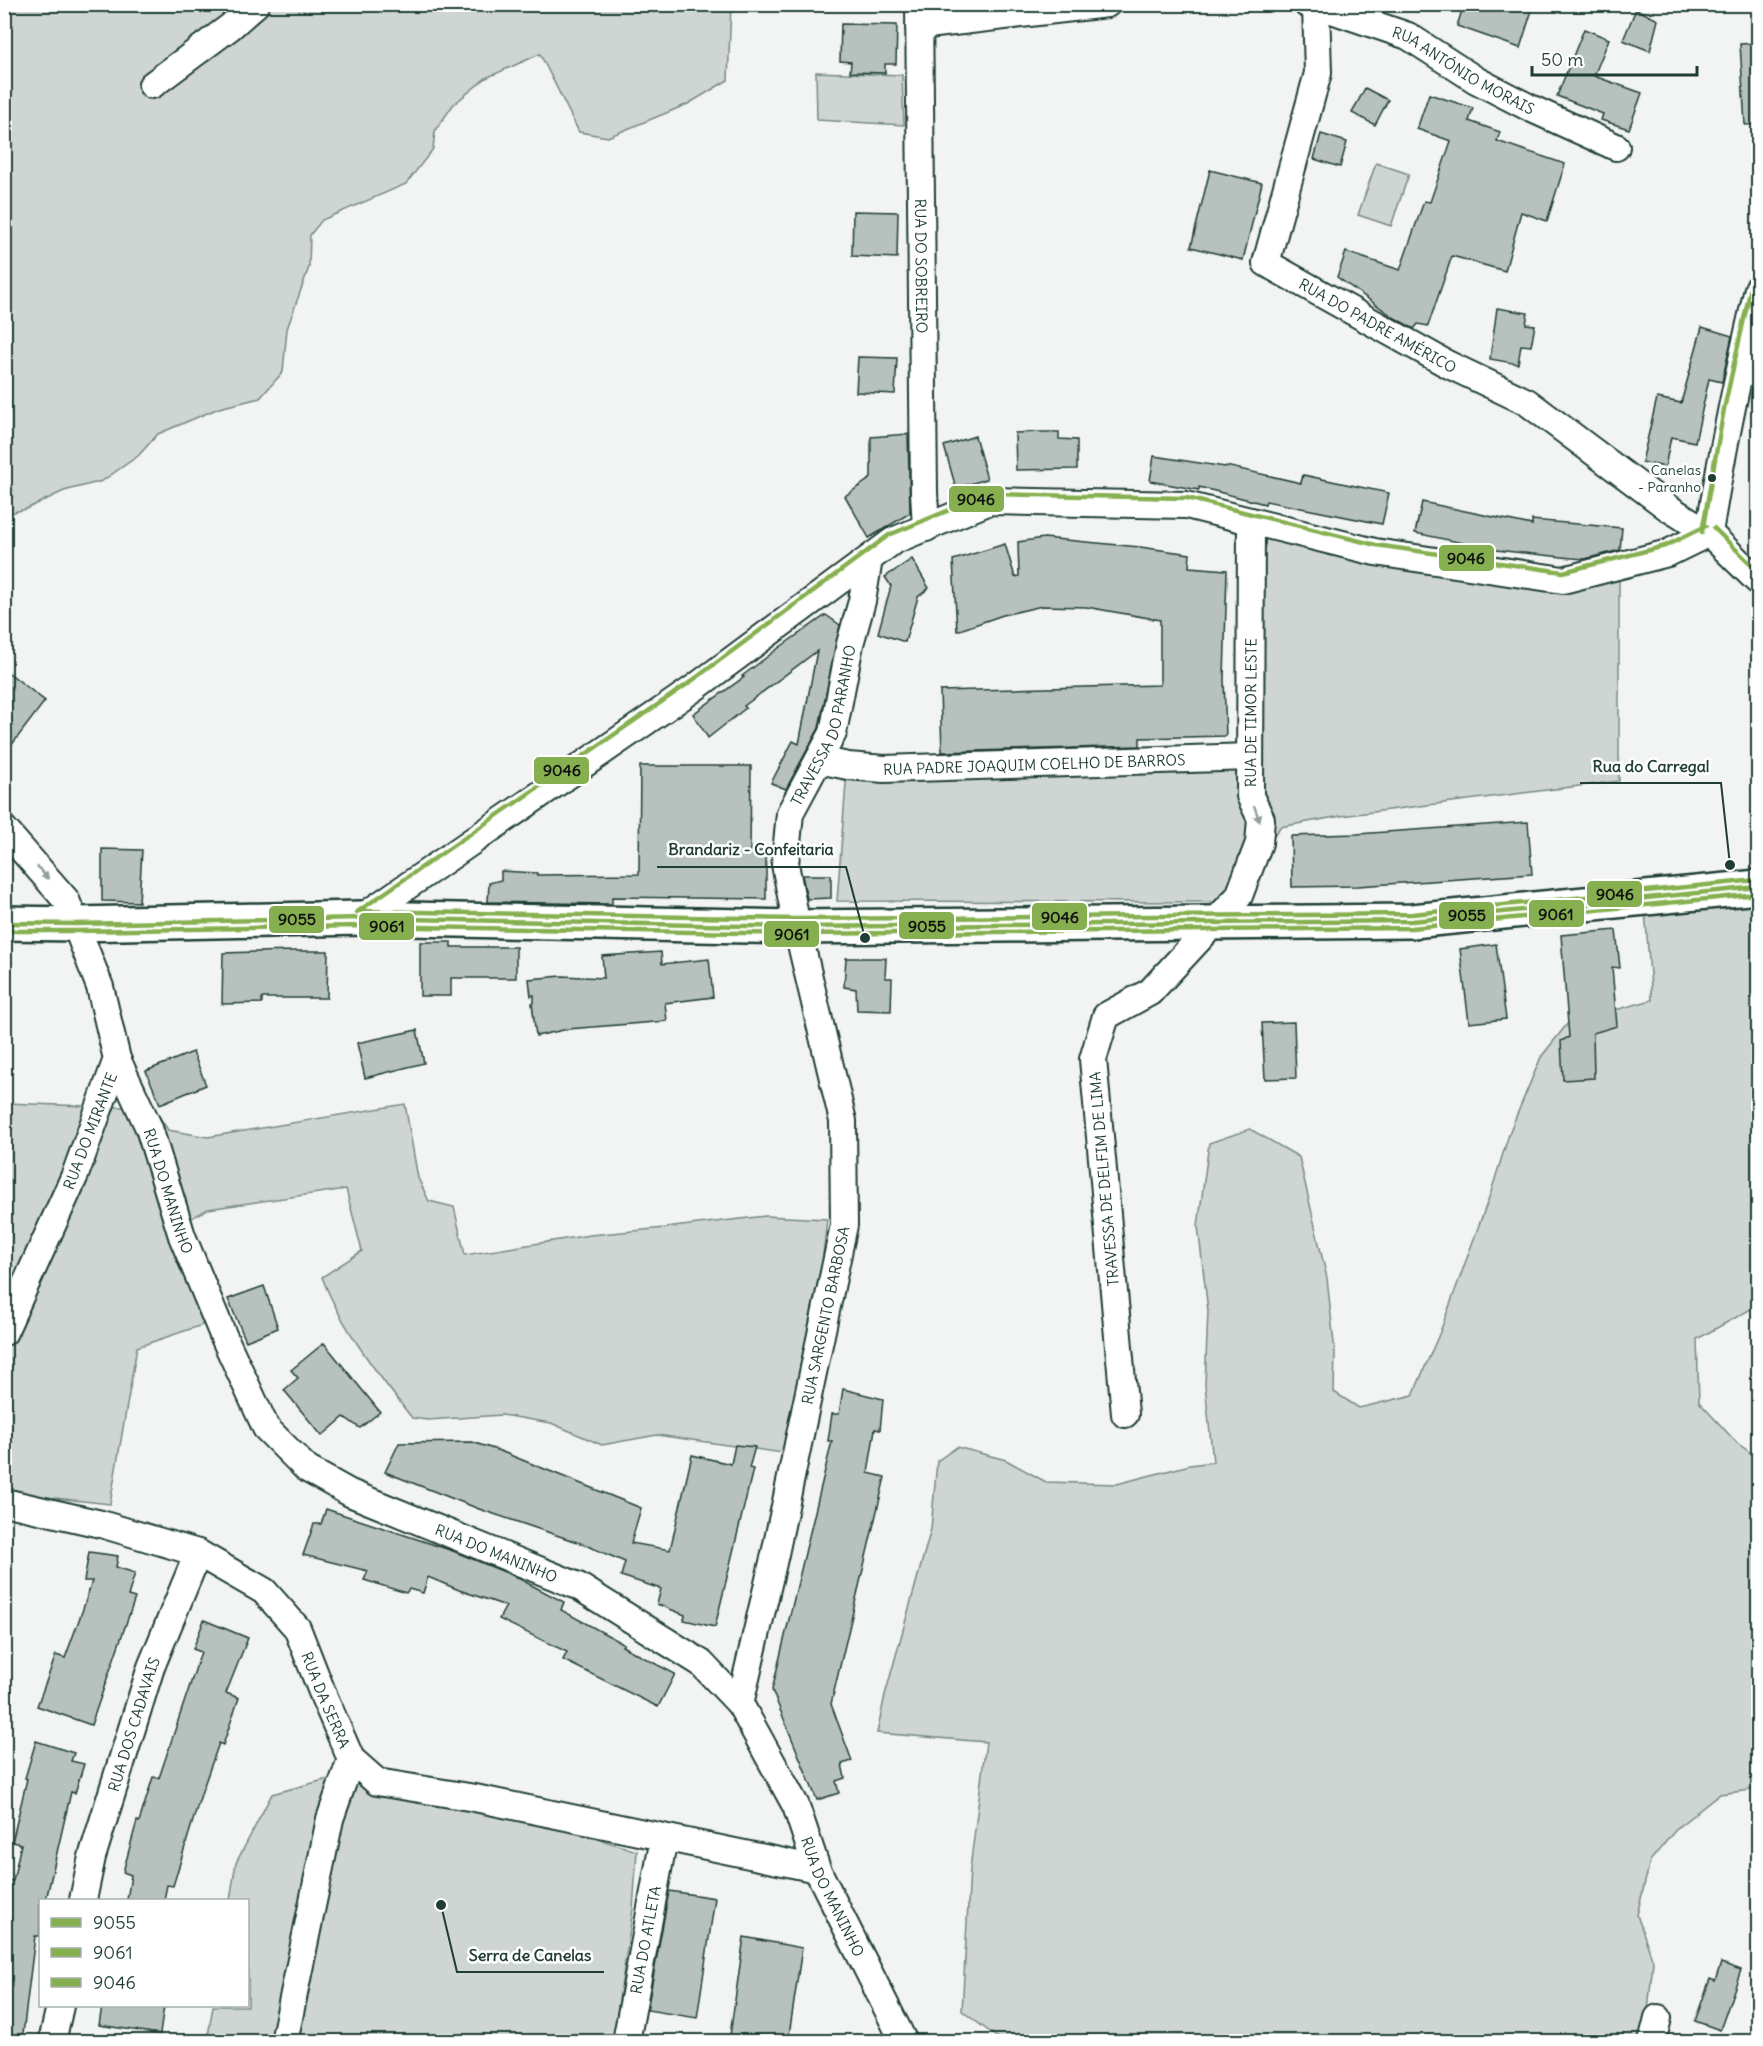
<svg xmlns="http://www.w3.org/2000/svg" width="1763" height="2046" viewBox="0 0 1763 2046" font-family="Delius,sans-serif">
<style>
.green{fill:#ced5d3;stroke:#768984;stroke-width:1.5}
.building{fill:#b7c1bd;stroke:#1f3d34;stroke-width:1.5}
.lines{fill:none;stroke-linecap:round;stroke-linejoin:round}
.minor-casing{stroke:#1f3d34;stroke-width:30}
.major-casing{stroke:#1f3d34;stroke-width:38}
.minor{stroke:#fff;stroke-width:26}
.major{stroke:#fff;stroke-width:33}
.bus-1-casing{stroke:#fff;stroke-width:9}
.bus-2-casing{stroke:#fff;stroke-width:9}
.bus-3-casing{stroke:#fff;stroke-width:9}
.bus-1{stroke:#86b050;stroke-width:4.5}
.bus-2{stroke:#86b050;stroke-width:4.5}
.bus-3{stroke:#86b050;stroke-width:4.5}
.oneway{fill:#8f9e9a}
.bus-dot{fill:#1f3d34;stroke:#fff;stroke-width:2}
.labels{text-anchor:middle;dominant-baseline:central;stroke-width:5;stroke-linejoin:round;paint-order:stroke}
.bus-label{font-size:14px;fill:#1f3d34;stroke:#fff;text-anchor:end}
.street-label{font-size:15px;fill:#1f3d34;stroke:#fff}
.leader{fill:none;stroke:#1f3d34;stroke-width:2}
.callout-dot{fill:#1f3d34;stroke:#fff;stroke-width:2}
.callout-label{font-size:16px;text-anchor:middle;font-weight:bold;fill:#1f3d34;stroke:#fff;stroke-width:5;stroke-linejoin:round;paint-order:stroke}
.line-badge{stroke:#fff;stroke-width:2}
.pale-badge-label{font-size:16px;text-anchor:middle;font-weight:bold;fill:#111}
</style>
<rect width="100%" height="100%" fill="#f2f3f3"/>
<filter id="ink" filterUnits="userSpaceOnUse"><feTurbulence type="fractalNoise" baseFrequency=".0167" numOctaves="2"/><feDisplacementMap in="SourceGraphic" scale="12" xChannelSelector="R" yChannelSelector="G"/><feConvolveMatrix kernelMatrix="1 2 1 2 8 2 1 2 1" color-interpolation-filters="sRGB"/></filter>
<g filter="url(#ink)">
<!-- green -->
<g class="green">
<path d="M5 5H731L728 80 688 104 608 137 579 132 540 54 486 78 453 105 435 131 433 149 406 184 322 220 310 235 309 267 287 329 283 372 260 398 219 408 158 434 138 456 102 481 64 491 26 509 5 514Z"/>
<path d="M816 72 902 75 904 125 817 120Z"/>
<path d="M1376 163 1409 174 1391 226 1358 215Z"/>
<path d="M1264 521 1504 571 1619 574V781L1341 816 1280 827 1232 902 837 901 847 770 1251 762 1263 724Z"/>
<path d="M1758 905V1302L1753 1308 1697 1339 1699 1402 1737 1443 1758 1458V1789L1720 1794 1678 1827 1650 1861 1637 1915 1653 1961 1645 2041 1009 2042 998 2038 962 2011 970 1869 986 1742 877 1733 885 1695 931 1529 937 1461 957 1447 1006 1460 1046 1482 1117 1484 1190 1465 1213 1462 1205 1385 1208 1311 1198 1226 1209 1143 1250 1129 1299 1157 1327 1278 1335 1353 1334 1392 1359 1408 1413 1395 1440 1332 1491 1192 1510 1131 1541 1057 1568 1023 1652 1000 1645 910Z"/>
<path d="M5 1103 114 1107H153L168 1130 208 1137 405 1104 418 1178 429 1201 454 1207 465 1255 590 1235 665 1228 765 1216 827 1219 813 1347 797 1455 657 1435 602 1445 551 1423 502 1415 428 1420 412 1418C379 1376 341 1327 322 1277L362 1251 346 1189 208 1209 172 1229 211 1322 137 1347 110 1504 27 1495 5 1488Z"/>
<path d="M381 1772 637 1851 633 1909 613 2041 207 2042 213 2006H248V1900H230L236 1863 272 1794 324 1780Z"/>
</g>
<!-- building -->
<g class="building">
<path d="M1464 4H1534L1520 48 1457 26Z"/>
<path d="M1636 9 1658 20 1650 51 1623 40Z"/>
<path d="M841 24 897 25 896 64H885V73L850 72 851 62 840 61Z"/>
<path d="M1584 29 1609 39 1594 76 1642 93 1629 129 1601 120 1603 114 1557 96Z"/>
<path d="M1758 43V124L1745 125 1740 44Z"/>
<path d="M1365 88 1388 100 1375 125 1352 113Z"/>
<path d="M1429 94 1473 108 1469 121 1500 132 1497 141 1565 164 1547 221 1521 212 1505 271 1452 256 1428 326 1418 324 1414 329 1395 318 1337 277 1346 252 1400 270 1424 201 1430 202 1451 141 1417 129Z"/>
<path d="M1321 134 1347 142 1340 167 1314 159Z"/>
<path d="M1210 170 1262 183 1243 260 1191 247Z"/>
<path d="M853 211 898 212 897 258 852 256Z"/>
<path d="M1497 308 1528 313 1526 324 1535 325 1531 346 1521 345 1518 364 1490 359Z"/>
<path d="M1702 327 1732 336 1722 382 1709 379 1695 442 1671 437 1665 467 1642 462 1657 398 1681 403Z"/>
<path d="M858 357 897 358 895 394 856 392Z"/>
<path d="M1039 432H1059V439L1077 440V469L1016 470 1015 433Z"/>
<path d="M908 434 910 513 869 538 845 496 871 478V437Z"/>
<path d="M975 436 987 479 956 488 944 446Z"/>
<path d="M1154 456 1225 467 1226 466 1301 483 1303 475 1389 493 1382 524 1266 501 1265 504 1199 487V490L1150 481Z"/>
<path d="M1422 502 1532 525V520L1622 528 1620 550 1585 559 1572 558 1496 550 1415 533Z"/>
<path d="M1044 538 1140 547 1190 554 1189 567 1227 570 1224 679 1226 736 1140 738V746L942 752 940 691 1160 685V620L1086 607 1042 606 1003 615 957 631 953 560 1005 544 1015 577 1019 576 1018 542Z"/>
<path d="M912 559 929 588 918 597 905 642 878 633 891 586 885 577Z"/>
<path d="M826 615 840 625 819 728 786 789 771 783 793 741 799 744 817 651 744 706 746 708 708 738 693 714 744 677 742 676 780 647Z"/>
<path d="M4 669 45 701 4 755Z"/>
<path d="M640 766H751L750 851H766V899L612 897V904L488 902 489 883 501 880V871L537 873V875L639 874Z"/>
<path d="M1528 822 1532 874 1358 886 1292 887 1291 836 1357 834Z"/>
<path d="M102 849 142 850 139 902 102 901Z"/>
<path d="M802 875H831V898L807 899Z"/>
<path d="M1616 930 1620 968 1612 967 1617 1026 1593 1033 1594 1078 1563 1080 1561 1041 1569 1037 1561 935Z"/>
<path d="M420 942H451V947H516V978H451V996H420Z"/>
<path d="M1496 944 1506 1019 1469 1023 1460 949Z"/>
<path d="M294 951H328L327 998H262V1003L222 1004 223 953Z"/>
<path d="M661 952 662 964 709 959 713 997 665 1003 667 1021 568 1029 536 1036 532 1003H534V995L531 996 529 979 562 976 604 978 602 956Z"/>
<path d="M846 958H886L885 978H892L891 1011 857 1010 856 989 844 987Z"/>
<path d="M1294 1022 1296 1078 1265 1079 1262 1023Z"/>
<path d="M417 1030 424 1063 365 1078 357 1043Z"/>
<path d="M193 1052 206 1085 160 1104 146 1071Z"/>
<path d="M264 1286 278 1328 246 1341 228 1299Z"/>
<path d="M324 1343 380 1412 360 1428 344 1417 322 1436 284 1390 298 1378 291 1370Z"/>
<path d="M843 1389 883 1399 880 1430 875 1429 868 1473 885 1477 831 1704 852 1761 842 1764 845 1778 836 1781 839 1793 817 1800 772 1690 832 1441H828L832 1414H839Z"/>
<path d="M472 1442 500 1451 641 1508 631 1543 670 1550 692 1455 731 1464 735 1445 755 1447 749 1468 753 1469 715 1627 684 1620 685 1615 657 1604 661 1589 621 1576 625 1562 583 1544 479 1509 385 1472 399 1443Z"/>
<path d="M326 1509 453 1551 512 1575 564 1602 561 1610 624 1644 622 1646 675 1674 658 1707 563 1660 567 1652 499 1619 506 1606 459 1590 428 1577 423 1593 409 1589 406 1593 364 1580 368 1571 303 1555 314 1524H321Z"/>
<path d="M89 1552 118 1556 116 1567 135 1573 128 1596 135 1598 91 1725 37 1706 56 1655 65 1658 83 1609 92 1581H84Z"/>
<path d="M204 1620 248 1638 226 1693 239 1698 223 1745 219 1743 202 1791 173 1886 167 1885 164 1900H127L131 1875 123 1872 137 1821 139 1822 153 1777 159 1778 201 1652 193 1649Z"/>
<path d="M36 1741 74 1753 71 1761 84 1764 75 1793 71 1792 46 1900H40V1936H35L22 2042H4V1880L13 1881 21 1844 12 1842 27 1779 25 1778Z"/>
<path d="M669 1891 715 1898 697 2018 647 2010Z"/>
<path d="M744 1937 802 1948 788 2042H729Z"/>
<path d="M1721 1963 1741 1970 1720 2030 1695 2021 1710 1979 1715 1981Z"/>
<path d="M102 2006H164L160 2034 99 2025Z"/>
</g>
<g class="lines">
<defs>
<g id="minor">
<path id="s1" d="M919 4 924 492 926 528"/>
<path id="s2" d="M1307 4 1326 8 1408 36 1476 80 1530 108 1616 147"/>
<path id="s3" d="M1316 6 1318 73 1266 263 1447 364 1527 402 1670 509 1709 533 1758 581"/>
<path d="M919 26 1107 4"/>
<path d="M152 85 230 27 256 4"/>
<path d="M1709 533C1722 451 1739 370 1758 289"/>
<path id="s4" d="M819 760 848 766 884 769 1250 757"/>
<path d="M4 829 66 900 100 987 117 1059 75 1175 4 1332"/>
<path d="M361 918 693 689 893 541 990 501 1186 505 1375 552 1563 580 1668 553 1709 533"/>
<path id="s5" d="M117 1059 149 1128 182 1236 223 1335 266 1428 307 1469 350 1493 578 1586 701 1663 740 1704 796 1806 817 1869 904 2042"/>
<path id="s6" d="M1125 1414 1093 1059 1106 1016 1150 992 1239 896 1259 843 1261 819 1250 796 1251 521"/>
<path id="s7" d="M4 1502 101 1524 198 1553 264 1591 297 1628 324 1697 351 1759 377 1782 475 1798 817 1869"/>
<path id="s8" d="M740 1704 775 1554 844 1225 843 1121 797 927 785 864 790 813 833 733 850 644 862 601 869 559"/>
<path id="s9" d="M83 1900 92 1857 151 1667 198 1553"/>
<path d="M52 2042 60 2006"/>
<path d="M284 2042 330 1819 351 1759"/>
<path id="s10" d="M626 2042 664 1838"/>
<path d="M1652 2042 1658 2018"/>
</g>
<path id="major" d="M4 923 76 924 361 918 797 927 1412 921 1758 887"/>
</defs>
<!-- minor casing -->
<use href="#minor" class="minor-casing"/>
<!-- major casing -->
<use href="#major" class="major-casing"/>
<!-- minor -->
<use href="#minor" class="minor"/>
<!-- major -->
<use href="#major" class="major"/>
<defs>
<path id="bus-1" d="M4 923 76 924 361 918 797 927 1412 921 1758 887"/>
<path id="bus-2" d="M4 931H76L361 926 797 934 1412 928 1758 894"/>
<g id="bus-3">
<path d="M1714 528 1758 571"/>
<path d="M1702 532 1724 409 1751 287"/>
<path d="M361 911 797 919 1412 914 1757 880"/>
<path d="M357 912 689 683 889 535 988 494 1187 498 1376 545 1563 572 1665 546 1706 526"/>
</g>
</defs>
<!-- bus-1 casing -->
<use href="#bus-1" class="bus-1-casing"/>
<!-- bus-2 casing -->
<use href="#bus-2" class="bus-2-casing"/>
<!-- bus-3 casing -->
<use href="#bus-3" class="bus-3-casing"/>
<!-- bus-1 -->
<use href="#bus-1" class="bus-1"/>
<!-- bus-2 -->
<use href="#bus-2" class="bus-2"/>
<!-- bus-3 -->
<use href="#bus-3" class="bus-3"/>
</g>
<!-- one-way arrows -->
<defs><path id="oneway-solid" d="M-6-.8H1V-3.2L6.5 0L1 3.2V.8H-6Z" transform="scale(1.5)"/></defs>
<g class="oneway">
<use href="#oneway-solid" transform="translate(1257 814) rotate(71)"/>
<use href="#oneway-solid" transform="translate(43 873) rotate(49)"/>
</g>
</g>
<!-- markers -->
<circle class="bus-dot" cx="1712" cy="478" r="5"/>
<g class="labels">
<!-- bus labels -->
<g class="bus-label">
<text x="1701" y="470">Canelas<tspan x="1701" dy="17">- Paranho</tspan></text>
</g>
<!-- street labels -->
<g class="street-label">
<text stroke="none"><textPath href="#s2" startOffset="171">RUA ANTÓNIO MORAIS</textPath></text>
<text stroke="none"><textPath href="#s1" startOffset="262">RUA DO SOBREIRO</textPath></text>
<text stroke="none"><textPath href="#s3" startOffset="392">RUA DO PADRE AMÉRICO</textPath></text>
<text stroke="none"><textPath href="#s6" startOffset="772">RUA DE TIMOR LESTE</textPath></text>
<text stroke="none"><textPath href="#s8" startOffset="1004">TRAVESSA DO PARANHO</textPath></text>
<text stroke="none"><textPath href="#s4" startOffset="216">RUA PADRE JOAQUIM COELHO DE BARROS</textPath></text>
<text transform="translate(90 1131) rotate(-69)">RUA DO MIRANTE</text>
<text transform="translate(1104 1179) rotate(-95)">TRAVESSA DE DELFIM DE LIMA</text>
<text stroke="none"><textPath href="#s5" startOffset="142">RUA DO MANINHO</textPath></text>
<text stroke="none"><textPath href="#s8" startOffset="398">RUA SARGENTO BARBOSA</textPath></text>
<text stroke="none"><textPath href="#s5" startOffset="664">RUA DO MANINHO</textPath></text>
<text stroke="none"><textPath href="#s7" startOffset="404">RUA DA SERRA</textPath></text>
<text stroke="none"><textPath href="#s9" startOffset="183">RUA DOS CADAVAIS</textPath></text>
<text stroke="none"><textPath href="#s5" startOffset="1168">RUA DO MANINHO</textPath></text>
<text stroke="none"><textPath href="#s10" startOffset="104">RUA DO ATLETA</textPath></text>
</g>
</g>
<!-- callouts -->
<path class="leader" d="M1730 865L1721 783H1580M865 938L846 867H657M441 1905L457 1972H604"/>
<g class="callout-dot">
<circle cx="1730" cy="865" r="6"/>
<circle cx="865" cy="938" r="6"/>
<circle cx="441" cy="1905" r="6"/>
</g>
<g class="callout-label">
<text x="1651" y="772">Rua do Carregal</text>
<text x="751" y="855">Brandariz - Confeitaria</text>
<text x="530" y="1961">Serra de Canelas</text>
</g>
<g class="line-badge">
<rect x="948" y="485" width="57" height="28" rx="6" fill="#86b050"/>
<rect x="1438" y="544" width="57" height="28" rx="6" fill="#86b050"/>
<rect x="533" y="756" width="57" height="29" rx="6" fill="#86b050"/>
<rect x="1586" y="880" width="57" height="28" rx="6" fill="#86b050"/>
<rect x="1528" y="899" width="57" height="29" rx="6" fill="#86b050"/>
<rect x="1438" y="901" width="57" height="29" rx="6" fill="#86b050"/>
<rect x="1031" y="902" width="57" height="29" rx="6" fill="#86b050"/>
<rect x="268" y="905" width="57" height="29" rx="6" fill="#86b050"/>
<rect x="898" y="911" width="57" height="29" rx="6" fill="#86b050"/>
<rect x="358" y="912" width="57" height="29" rx="6" fill="#86b050"/>
<rect x="763" y="920" width="57" height="28" rx="6" fill="#86b050"/>
</g>
<g class="pale-badge-label">
<text x="976" y="505">9046</text>
<text x="1466" y="564">9046</text>
<text x="562" y="776">9046</text>
<text x="1615" y="900">9046</text>
<text x="1556" y="920">9061</text>
<text x="1467" y="921">9055</text>
<text x="1060" y="923">9046</text>
<text x="297" y="925">9055</text>
<text x="927" y="932">9055</text>
<text x="387" y="932">9061</text>
<text x="792" y="940">9061</text>
</g>
<!-- margin -->
<rect width="1763" height="2046" fill="none" stroke="#fff" stroke-width="24"/>
<rect x="12" y="12" width="1739" height="2022" fill="none" stroke="#1f3d34" stroke-width="2" filter="url(#ink)"/>
<!-- legend -->
<rect x="39" y="1899" width="210" height="108" fill="#ffffff" stroke="#a5b1ae" stroke-width="1.5"/>
<rect x="51" y="1918" width="30" height="9" fill="#86b050" stroke="#a5b1ae" stroke-width="1.5"/>
<text x="93" y="1929" font-size="18" fill="#1f3d34">9055</text>
<rect x="51" y="1948" width="30" height="9" fill="#86b050" stroke="#a5b1ae" stroke-width="1.5"/>
<text x="93" y="1959" font-size="18" fill="#1f3d34">9061</text>
<rect x="51" y="1978" width="30" height="9" fill="#86b050" stroke="#a5b1ae" stroke-width="1.5"/>
<text x="93" y="1989" font-size="18" fill="#1f3d34">9046</text>
<!-- scale -->
<path d="M1532 66v9h165v-9" fill="none" stroke="#1f3d34" stroke-width="3"/>
<text x="1541" y="66" font-size="18" fill="#1f3d34" stroke="#ffffff" stroke-width="4.5" paint-order="stroke">50 m</text>
</svg>
